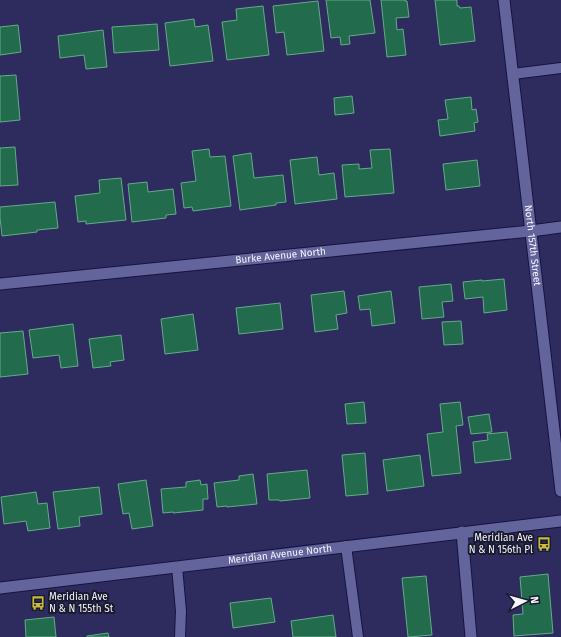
<svg xmlns="http://www.w3.org/2000/svg" width="561" height="637" viewBox="0 0 561 637" font-family="'Fira Sans',sans-serif">
<style>
.building{fill:#226b4d;stroke:#65aa8a}
.lines{fill:none;stroke-linecap:round;stroke-linejoin:round}
.service-casing{stroke:#181241;stroke-width:12}
.minor-casing{stroke:#181241;stroke-width:13}
.tertiary-casing{stroke:#181241;stroke-width:13}
.service{stroke:#63649b;stroke-width:10}
.minor{stroke:#63649b;stroke-width:11}
.tertiary{stroke:#63649b;stroke-width:11}
.labels{text-anchor:middle;dominant-baseline:central;stroke-width:4;stroke-linejoin:round;paint-order:stroke}
.street-label{font-size:10px;fill:#f4f4fb;stroke:#19192f}
.poi-label{font-size:10px;fill:#f4f4fb;stroke:#19192f;text-anchor:end}
</style>
<rect width="100%" height="100%" fill="#2e2c5e"/>
<!-- building -->
<g class="building">
<path d="M326 0H370L375 33 349 36 350 44 341 45 340 37 331 38Z"/>
<path d="M381 0H405V1H407L409 17 396 18 397 30 403 29 406 55 387 57Z"/>
<path d="M435 0H457V6H459L460 8 471 7 475 41 440 45Z"/>
<path d="M318 1 324 51 287 55 284 32 276 33 273 6Z"/>
<path d="M263 6 269 55 227 60 222 22 237 20 236 9Z"/>
<path d="M194 19 195 27 208 25 213 61 170 66 165 23Z"/>
<path d="M157 24 159 50 114 53 112 27Z"/>
<path d="M18 25 21 52 0 55V27Z"/>
<path d="M103 30 107 67 86 69 84 55 60 58 58 36Z"/>
<path d="M16 75 20 120 0 122V76Z"/>
<path d="M352 96 354 113 335 115 334 98Z"/>
<path d="M471 97 472 110 476 109 478 122 474 123 475 131 440 136 438 120 448 119 445 100Z"/>
<path d="M15 147 18 185 0 186V148Z"/>
<path d="M209 149 210 157 225 156 231 206 193 211 192 207 184 208 181 183 196 181 192 151Z"/>
<path d="M390 149 394 193 345 197 342 165 359 164V169L372 168 370 150Z"/>
<path d="M251 153 254 178 283 175 286 202 276 203V205L240 210 233 156Z"/>
<path d="M317 157 319 175 334 173 337 199 295 204 290 160Z"/>
<path d="M477 160 480 186 446 190 443 164Z"/>
<path d="M121 178 126 220 86 224V221L78 222 75 196 100 193 99 180Z"/>
<path d="M147 182 148 192 173 189 176 214 166 215V218L132 222 128 184Z"/>
<path d="M55 202 58 228 37 230V232L2 236 0 218V207Z"/>
<path d="M504 279 507 310 484 313 483 297 465 299 463 282 482 280V281Z"/>
<path d="M451 284 453 301 442 302 444 317 422 319 419 287Z"/>
<path d="M344 291 347 313 336 315 338 329 315 332 311 295Z"/>
<path d="M391 291 395 323 372 326 370 309 360 310 358 296Z"/>
<path d="M280 303 283 329 239 334 236 308Z"/>
<path d="M193 314 198 350 165 354 161 319Z"/>
<path d="M461 321 463 344 444 345 442 322Z"/>
<path d="M73 324 78 366 61 368 59 355 33 358 29 330Z"/>
<path d="M23 331 28 374 0 377V333Z"/>
<path d="M121 335 124 360 110 362 111 366 93 368 89 339Z"/>
<path d="M364 402 366 423 347 424 345 404Z"/>
<path d="M460 402 463 425 456 426 461 473 432 476 427 434 443 432 440 404Z"/>
<path d="M489 414 492 432 471 434 468 417Z"/>
<path d="M507 432 511 459 475 463 473 442 488 440 487 434Z"/>
<path d="M365 453 368 494 346 496 342 455Z"/>
<path d="M420 455 424 486 387 491 383 460Z"/>
<path d="M307 470 310 498 280 501 279 500H269L267 474Z"/>
<path d="M253 474 257 504 227 507V506L217 507 214 483 239 480V476Z"/>
<path d="M146 480 153 526 132 529 129 513 123 514 118 484Z"/>
<path d="M200 480 201 485 207 484 208 499H203V510L173 513V512L163 513 161 489 186 487V482Z"/>
<path d="M99 487 102 514 79 517 80 526 58 529 53 492Z"/>
<path d="M36 492 38 504 47 503 50 528 28 531 26 521 4 524 1 497Z"/>
<path d="M548 574 553 633 514 636 513 615 523 614 520 577Z"/>
<path d="M426 576 432 635 408 637 402 578Z"/>
<path d="M271 598 275 622 233 628 230 603Z"/>
<path d="M333 615 336 637H293L291 621Z"/>
<path d="M54 617 56 637H26L25 620Z"/>
<path d="M108 633 109 637H87V636Z"/>
</g>
<g class="lines">
<defs>
<g id="service">
<path d="M513 74 561 68"/>
<path d="M346 546 358 637"/>
<path d="M177 567 181 611 180 637"/>
</g>
<g id="minor">
<path id="s1" d="M504 0 561 491"/>
<path id="s2" d="M0 284 531 231 561 227"/>
<path d="M462 532 471 637"/>
</g>
<g id="tertiary">
<path id="s3" d="M0 588 561 521"/>
</g>
</defs>
<!-- service casing -->
<use href="#service" class="service-casing"/>
<!-- minor casing -->
<use href="#minor" class="minor-casing"/>
<!-- tertiary casing -->
<use href="#tertiary" class="tertiary-casing"/>
<!-- service -->
<use href="#service" class="service"/>
<!-- minor -->
<use href="#minor" class="minor"/>
<!-- tertiary -->
<use href="#tertiary" class="tertiary"/>
</g>
<!-- icons -->
<defs>
<symbol id="bus-bare" viewBox="-9 -9 18 18"><path d="M-5-6H5V4H4V6H2V4H-2V6H-4V4H-5ZM-3.5-4V0h7V-4ZM-3.5 1.2v1.5H-2V1.2ZM2 1.2v1.5H3.5V1.2Z" fill="#c9ba3a" stroke="#19192f" stroke-width="2.5" paint-order="stroke"/></symbol>
</defs>
<g fill-rule="evenodd">
<use href="#bus-bare" x="534" y="534" width="20" height="20"/>
<use href="#bus-bare" x="28" y="593" width="20" height="20"/>
</g>
<g class="labels">
<!-- street labels -->
<g class="street-label">
<text stroke="none"><textPath href="#s1" startOffset="247">North 157th Street</textPath></text>
<text stroke="none"><textPath href="#s2" startOffset="282">Burke Avenue North</textPath></text>
<text stroke="none"><textPath href="#s3" startOffset="282">Meridian Avenue North</textPath></text>
</g>
<!-- poi labels -->
<g class="poi-label">
<text x="533" y="538">Meridian Ave<tspan x="533" dy="12">N &amp; N 156th Pl</tspan></text>
<text x="49" y="597" text-anchor="start">Meridian Ave<tspan x="49" dy="12">N &amp; N 155th St</tspan></text>
</g>
</g>
<!-- north arrow -->
<g transform="translate(525 601) rotate(84)" stroke="#19192f" stroke-width="3" paint-order="stroke">
<path d="M0-3L7 15L0 10L-7 15Z" fill="#f4f4fb"/>
<text y="-6" font-size="11" font-weight="bold" text-anchor="middle" fill="#f4f4fb">N</text>
</g>
</svg>
